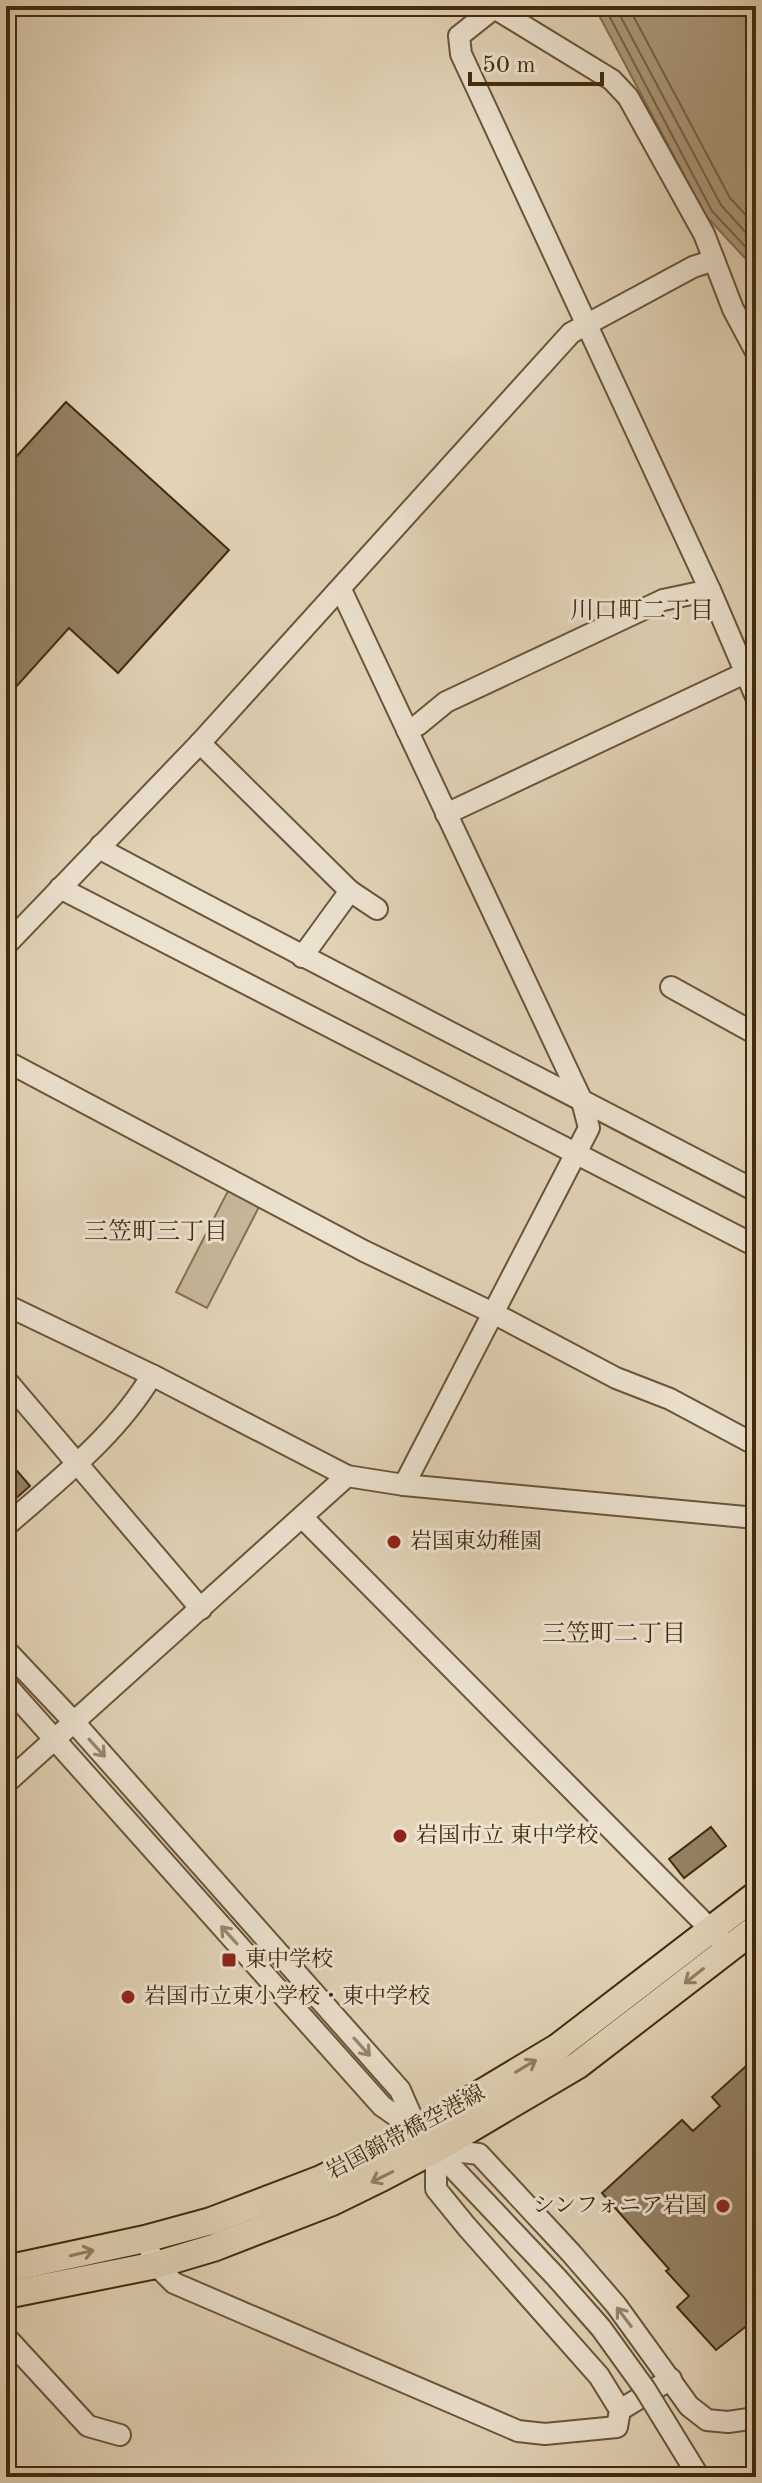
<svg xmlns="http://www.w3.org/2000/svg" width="762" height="2483" viewBox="0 0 762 2483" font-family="'Old Standard TT','Noto Serif JP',serif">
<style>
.green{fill:#c7b69a;stroke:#847053;stroke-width:2}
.water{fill:#ac9a7d;stroke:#826e50;stroke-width:2}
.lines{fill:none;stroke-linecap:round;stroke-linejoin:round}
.shore{stroke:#776244;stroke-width:2}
.building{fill:#958265;stroke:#422b0c;stroke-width:2}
.minor-casing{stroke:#6a5537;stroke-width:24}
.major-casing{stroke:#422b0c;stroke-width:30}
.minor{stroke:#ece2d0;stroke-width:20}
.major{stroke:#e2d3b7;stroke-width:26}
.rail-casing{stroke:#422b0c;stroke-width:8}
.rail{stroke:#ece2d0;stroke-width:5;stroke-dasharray:15;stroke-linecap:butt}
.minor-bridge-casing{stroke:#6a5537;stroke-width:24;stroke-linecap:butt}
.minor-bridge{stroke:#ece2d0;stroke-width:20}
.oneway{stroke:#97866e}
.oneway2{stroke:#927f62}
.poi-dot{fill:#8f2418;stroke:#ece2d0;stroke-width:3}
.labels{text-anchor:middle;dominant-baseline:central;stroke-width:6;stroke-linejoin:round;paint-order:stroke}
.poi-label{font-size:22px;fill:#422b0c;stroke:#ece2d0;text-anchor:start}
.street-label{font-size:22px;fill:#422b0c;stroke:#ece2d0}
.neighbourhood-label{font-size:24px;fill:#422b0c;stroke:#ece2d0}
</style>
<rect width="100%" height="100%" fill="#e2d3b7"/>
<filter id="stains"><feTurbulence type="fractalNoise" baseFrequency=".0025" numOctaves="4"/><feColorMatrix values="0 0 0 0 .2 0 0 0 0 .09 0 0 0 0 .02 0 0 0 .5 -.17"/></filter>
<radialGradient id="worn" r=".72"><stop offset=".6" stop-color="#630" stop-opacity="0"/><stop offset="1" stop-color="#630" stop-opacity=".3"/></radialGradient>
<!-- green -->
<path class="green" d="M230 1187 261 1203 207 1308 176 1292Z"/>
<!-- water -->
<path class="water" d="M594 6H756V270L706 216Z"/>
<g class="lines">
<!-- shore -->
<g class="shore">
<path d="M604 6 712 211 756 258"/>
<path d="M615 6 721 205 756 244"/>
<path d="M628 6 730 198 756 226"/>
</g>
</g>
<!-- building -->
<g class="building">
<path d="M66 402 229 550 118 673 69 628 6 698V468Z"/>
<path d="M6 1458 30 1486 6 1507Z"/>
<path d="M711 1827 726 1846 684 1878 669 1859Z"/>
<path d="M756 2057V2332L749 2324 716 2350 677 2307 689 2296 666 2271 669 2269 602 2193 682 2120 693 2131 720 2106 712 2097Z"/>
</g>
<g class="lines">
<defs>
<g id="minor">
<path d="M491 6 612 80 628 97 704 234 733 309 756 352"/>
<path d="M493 9 459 36 461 54 710 590 756 697"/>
<path d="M338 591 344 596 582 1101 589 1128 404 1485"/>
<path d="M407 730 418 725 446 702 663 600 710 590"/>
<path d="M200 743 350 891 377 909"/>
<path d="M446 814 745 673"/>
<path d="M101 845 108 853C323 968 540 1078 756 1191"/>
<path d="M60 888 756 1246"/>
<path d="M6 945 200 743 571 333 693 267 714 260"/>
<path d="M302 957 350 891"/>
<path d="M671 987 756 1034"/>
<path d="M6 1061 364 1251 493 1313 616 1378 670 1399 756 1445"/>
<path d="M6 1305 152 1375 347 1476 404 1485 756 1518"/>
<path d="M6 1380 201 1609"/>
<path d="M303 1518 721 1940"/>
<path d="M6 1526C57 1481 117 1435 152 1375"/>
<path d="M6 1650 73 1721 400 2090 418 2131"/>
<path d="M6 1685 382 2106 418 2131 557 2278"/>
<path d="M6 1783 347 1476"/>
<path d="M151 2254 156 2265 174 2283 518 2431 545 2434 617 2427 620 2410 599 2376 467 2227 436 2189V2149L479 2154 571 2253 616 2305 689 2406 707 2420 728 2422 756 2418"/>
<path d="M6 2337 88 2426 120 2435"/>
<path d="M620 2410 671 2379"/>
</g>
<g id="major">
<path d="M6 2269 145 2239 211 2221 321 2179 418 2131 558 2047 756 1895"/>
<path d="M6 2295 156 2265 213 2248 332 2202 383 2177 436 2149 578 2065 756 1928"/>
</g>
</defs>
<!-- minor casing -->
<use href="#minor" class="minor-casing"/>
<!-- major casing -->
<use href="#major" class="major-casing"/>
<!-- minor -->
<use href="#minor" class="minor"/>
<!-- major -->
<use href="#major" class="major"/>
<defs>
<path id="rail" d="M755 2477H756"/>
</defs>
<!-- rail casing -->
<use href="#rail" class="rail-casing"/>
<!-- rail -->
<use href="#rail" class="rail"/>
<defs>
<path id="minor-bridge" d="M557 2278 601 2328 645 2389 699 2477"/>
</defs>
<!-- minor-bridge casing -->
<use href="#minor-bridge" class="minor-bridge-casing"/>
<!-- minor-bridge -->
<use href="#minor-bridge" class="minor-bridge"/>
</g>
<!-- one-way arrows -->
<defs><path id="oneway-shaft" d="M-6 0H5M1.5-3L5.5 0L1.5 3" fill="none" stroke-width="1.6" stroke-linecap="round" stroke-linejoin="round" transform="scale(2)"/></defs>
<g class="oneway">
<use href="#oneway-shaft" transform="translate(97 1748) rotate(48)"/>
<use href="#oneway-shaft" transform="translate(229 1935) rotate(-132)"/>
<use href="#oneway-shaft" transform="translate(362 2047) rotate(48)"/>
<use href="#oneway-shaft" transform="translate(624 2317) rotate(-127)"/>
</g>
<g class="oneway2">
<use href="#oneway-shaft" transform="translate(694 1976) rotate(142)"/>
<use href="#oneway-shaft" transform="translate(526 2066) rotate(-31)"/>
<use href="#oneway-shaft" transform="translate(382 2177) rotate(153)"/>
<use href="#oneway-shaft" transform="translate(82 2253) rotate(-13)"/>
</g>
<!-- markers -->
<g class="poi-dot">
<circle cx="394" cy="1542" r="8"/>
<circle cx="400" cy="1836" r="8"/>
<rect x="221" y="1952" width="16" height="16" rx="4"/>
<circle cx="128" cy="1997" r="8"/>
<circle cx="723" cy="2206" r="8"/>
</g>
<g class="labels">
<!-- poi labels -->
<g class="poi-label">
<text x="410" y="1542">岩国東幼稚園</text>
<text x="416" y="1836">岩国市立 東中学校</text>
<text x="245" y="1960">東中学校</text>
<text x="144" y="1997">岩国市立東小学校・東中学校</text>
<text x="707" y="2206" text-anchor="end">シンフォニア岩国</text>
</g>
<!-- street labels -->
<g class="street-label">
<text transform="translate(406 2133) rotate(-28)">岩国錦帯橋空港線</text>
</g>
<!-- neighbourhood labels -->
<g class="neighbourhood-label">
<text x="642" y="612">川口町二丁目</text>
<text x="156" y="1233">三笠町三丁目</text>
<text x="614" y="1635">三笠町二丁目</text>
</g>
</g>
<!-- margin -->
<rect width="762" height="2483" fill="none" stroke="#e2d3b7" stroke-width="32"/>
<rect x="8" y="8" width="746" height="2467" fill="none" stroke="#422b0c" stroke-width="4"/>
<rect x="16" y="16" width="730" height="2451" fill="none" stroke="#422b0c" stroke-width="2"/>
<!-- scale -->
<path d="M470 72v12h132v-12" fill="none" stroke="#422b0c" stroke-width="4"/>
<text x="482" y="72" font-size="24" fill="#422b0c" stroke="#ece2d0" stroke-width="6" paint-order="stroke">50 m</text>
<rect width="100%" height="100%" filter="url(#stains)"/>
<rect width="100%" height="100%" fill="url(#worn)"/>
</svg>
